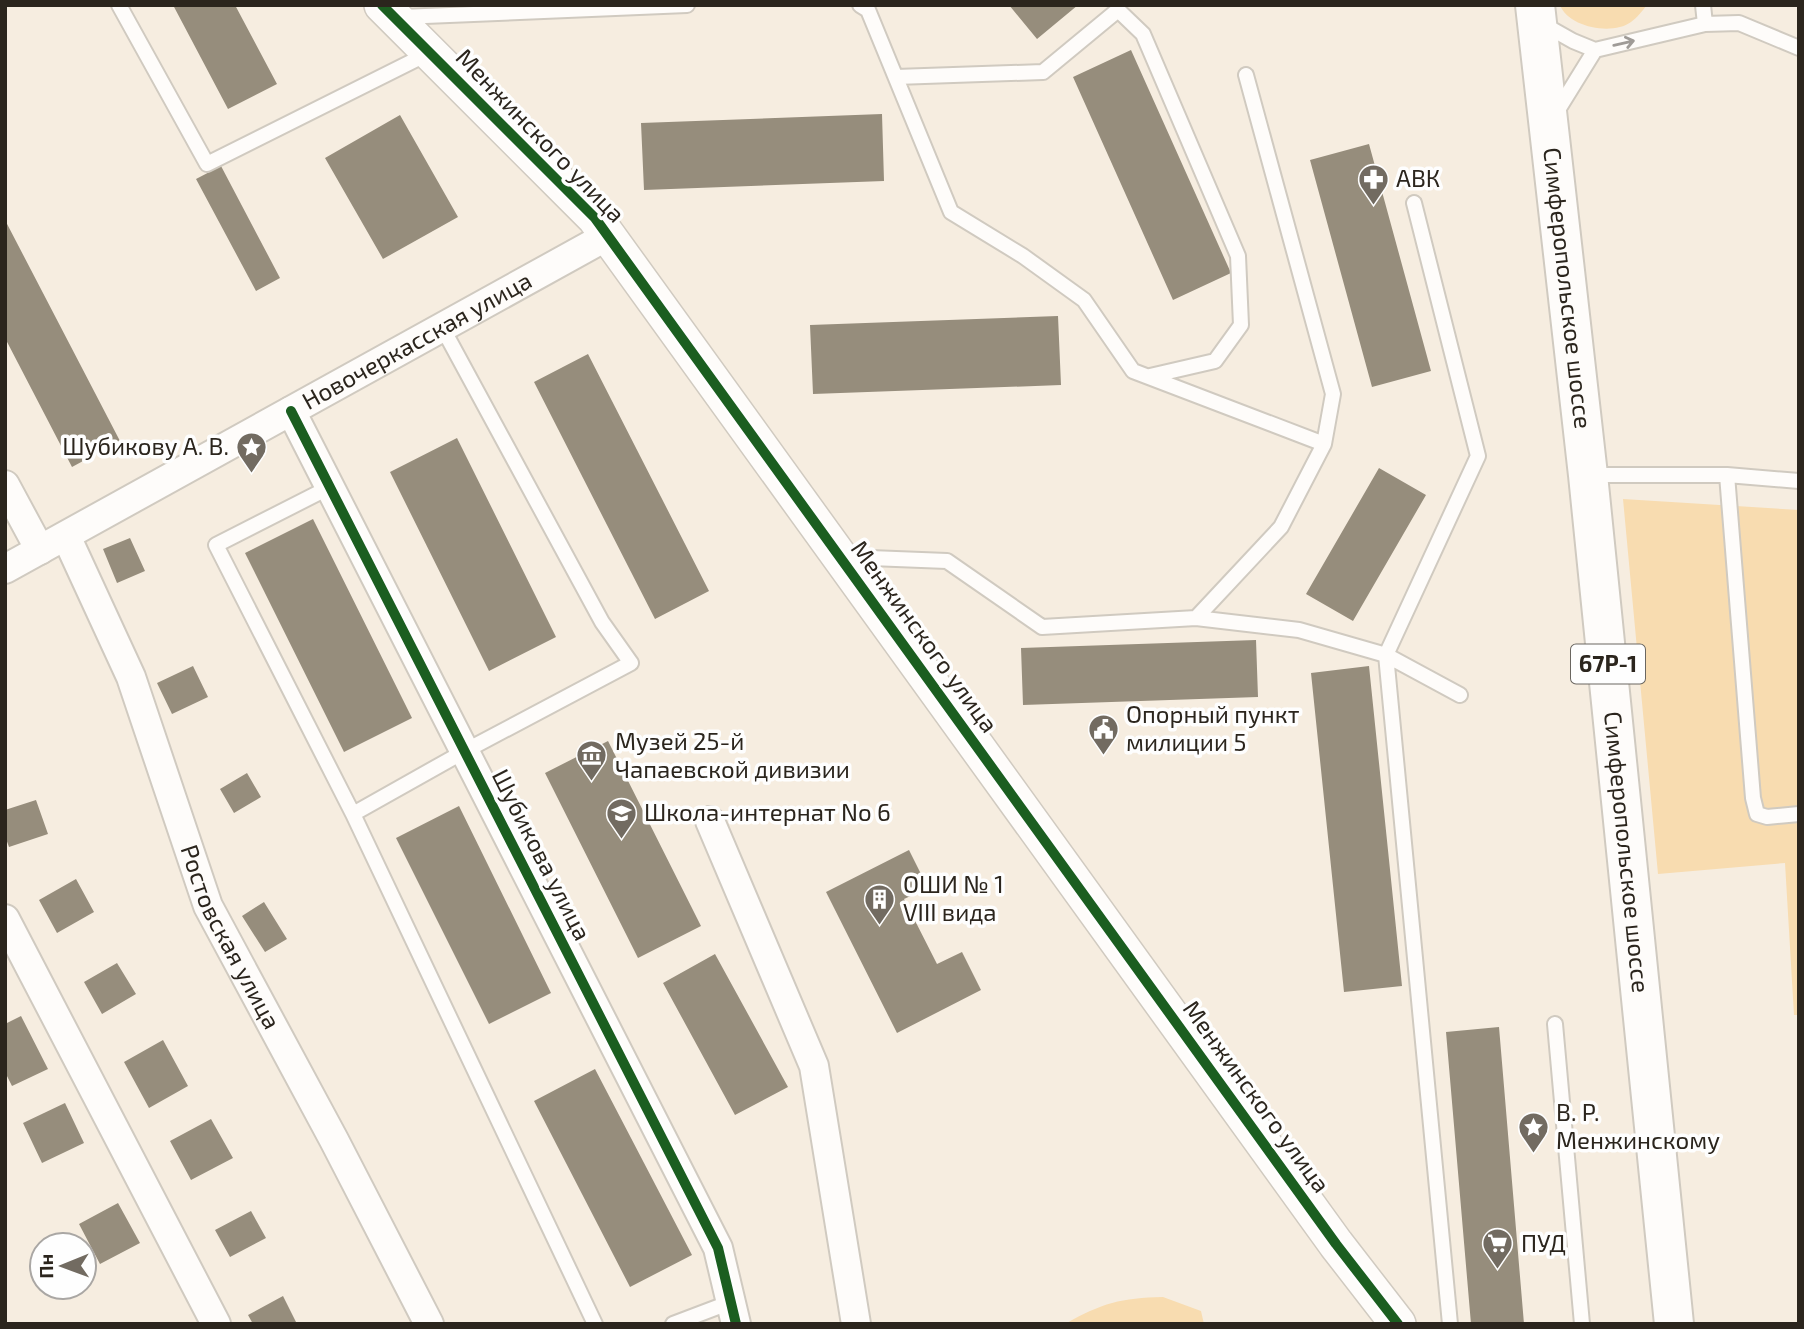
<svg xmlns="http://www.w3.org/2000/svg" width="1804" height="1329" font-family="'Exo 2',sans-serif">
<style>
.green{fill:#f8dcb0}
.building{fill:#968d7c}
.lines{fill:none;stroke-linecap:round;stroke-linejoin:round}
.service-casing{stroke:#d0cac0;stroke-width:18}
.minor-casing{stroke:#d0cac0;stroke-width:32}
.tertiary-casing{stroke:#d0cac0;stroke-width:38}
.primary-casing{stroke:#d0cac0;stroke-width:42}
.service{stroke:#fefcfa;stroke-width:14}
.minor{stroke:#fefcfa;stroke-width:28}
.tertiary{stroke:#fefcfa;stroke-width:35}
.primary{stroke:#fefcfa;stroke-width:38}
.cycleway-casing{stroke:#fefefe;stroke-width:15}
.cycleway{stroke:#1b5e20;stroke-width:10}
.oneway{stroke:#9f9b97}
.labels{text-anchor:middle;stroke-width:7;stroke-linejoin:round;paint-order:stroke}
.shield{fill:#fefefe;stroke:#6a6660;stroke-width:2}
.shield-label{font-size:23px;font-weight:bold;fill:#2b251d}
.street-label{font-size:24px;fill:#2b251d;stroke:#fefefe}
.poi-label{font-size:24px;fill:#2b251d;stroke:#fefefe;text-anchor:start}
</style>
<rect width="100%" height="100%" fill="#f6ede0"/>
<path class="green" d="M 1560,5 L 1647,5 C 1642,11 1637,18 1631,22 C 1612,36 1568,27 1560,5 Z
M 1623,499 L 1799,510 L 1799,1015 L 1794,1015 L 1785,863 L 1658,874 Z
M 1163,1297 L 1201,1311 L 1204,1324 L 1065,1324 C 1102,1303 1121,1298 1163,1297 Z"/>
<path class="building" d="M 173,5 L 235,5 L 277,84 L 228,109 Z
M 1009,5 L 1078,5 L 1037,39 Z
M 1131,50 L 1231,273 L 1173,300 L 1073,77 Z
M 882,114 L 884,181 L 644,190 L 641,123 Z
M 400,115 L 458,217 L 383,259 L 325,158 Z
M 1369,144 L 1431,371 L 1372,387 L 1310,160 Z
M 221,166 L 280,278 L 256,291 L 196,179 Z
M 5,220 L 120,441 L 72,467 L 5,338 Z
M 1058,316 L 1061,385 L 813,394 L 810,325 Z
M 588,354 L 709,591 L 655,619 L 534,382 Z
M 457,438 L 556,637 L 489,671 L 390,472 Z
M 1379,468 L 1426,495 L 1353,621 L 1306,594 Z
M 313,519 L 412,718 L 344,752 L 245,553 Z
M 130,538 L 145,571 L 117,583 L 103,549 Z
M 1256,640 L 1258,697 L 1023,705 L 1021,648 Z
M 193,666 L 208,697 L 172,714 L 157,683 Z
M 1369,666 L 1402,986 L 1344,992 L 1311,673 Z
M 608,741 L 701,926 L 638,958 L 545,773 Z
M 247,773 L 261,797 L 234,813 L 220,789 Z
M 36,800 L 48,834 L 9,847 L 5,836 L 5,810 Z
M 459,806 L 551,993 L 489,1024 L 396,838 Z
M 909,850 L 928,888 L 904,899 L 937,964 L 962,952 L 981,990 L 897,1033 L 826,892 Z
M 76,879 L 94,912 L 57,933 L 39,900 Z
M 264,902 L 287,939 L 265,952 L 242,916 Z
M 715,954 L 788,1087 L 735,1115 L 663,983 Z
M 117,963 L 136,994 L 102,1014 L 84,982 Z
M 21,1016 L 48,1069 L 12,1086 L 5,1072 L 5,1024 Z
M 1499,1027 L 1524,1324 L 1471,1324 L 1446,1032 Z
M 163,1040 L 188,1086 L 149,1108 L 124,1062 Z
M 595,1069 L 692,1255 L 630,1287 L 534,1101 Z
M 65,1103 L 84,1143 L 42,1163 L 23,1123 Z
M 211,1119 L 233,1158 L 191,1180 L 170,1141 Z
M 118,1203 L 140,1243 L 100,1264 L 79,1224 Z
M 251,1211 L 266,1238 L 230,1257 L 215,1230 Z
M 283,1296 L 297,1324 L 253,1324 L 248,1315 Z"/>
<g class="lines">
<defs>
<path id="service" d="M 119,5 L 207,164 L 429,53
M 1703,5 L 1705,24
M 401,17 L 687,5
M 1541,23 L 1573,41 L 1595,50
M 1246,75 L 1333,394 L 1324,444
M 896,77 L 1043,72 L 1118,10 L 1143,34 L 1238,256 L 1241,325 L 1215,361 L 1150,376
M 1556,113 L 1595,50 L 1705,24 L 1739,23 L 1799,48
M 1414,203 L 1478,456 L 1386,655 L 1450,1324
M 1590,475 L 1727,475 L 1799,481
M 1727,475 L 1753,798 L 1757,814 L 1767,817 L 1799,814
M 330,487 L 216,545 L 353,814 L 465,751 L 631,663 L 602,622 L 442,327
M 845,557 L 947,561 L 1042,627 L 1196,618 L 1281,527 L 1324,444 L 1133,371 L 1084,300 L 1023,256 L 951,212 L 868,10 L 860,5
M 1196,618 L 1299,630 L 1386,655 L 1460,695
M 353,814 L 595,1324
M 1555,1024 L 1582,1324
M 673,1324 L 731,1302"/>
<g id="minor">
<path d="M 291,411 L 718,1248 L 736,1324"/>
<path d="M 5,485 L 40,550"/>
<path id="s1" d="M 66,536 L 131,677 L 208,906 L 334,1140 L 429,1324"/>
<path id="s2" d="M 5,569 L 609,235"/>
<path d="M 710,821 L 814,1066 L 856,1324"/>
<path d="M 5,919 L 216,1324"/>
</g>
<path id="tertiary" d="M 382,5 L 595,218 L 1336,1244 L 1398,1324"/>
<g id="primary">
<path id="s3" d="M 1535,5 L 1588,475 L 1674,1324"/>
</g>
</defs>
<use href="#service" class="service-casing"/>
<use href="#minor" class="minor-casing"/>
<use href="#tertiary" class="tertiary-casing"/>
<use href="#primary" class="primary-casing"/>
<use href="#service" class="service"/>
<use href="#minor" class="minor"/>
<use href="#tertiary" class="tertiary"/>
<use href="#primary" class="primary"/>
<defs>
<path id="cycleway" d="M 382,5 L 595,218 L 1336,1244 L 1398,1324
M 291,411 L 718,1248 L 736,1324"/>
</defs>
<use href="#cycleway" class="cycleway-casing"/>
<use href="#cycleway" class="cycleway"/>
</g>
<defs><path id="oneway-shaft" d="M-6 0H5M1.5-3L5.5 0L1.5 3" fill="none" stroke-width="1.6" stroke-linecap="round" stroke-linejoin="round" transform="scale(1.75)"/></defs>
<use class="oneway" href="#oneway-shaft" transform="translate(1624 43) rotate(-13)"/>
<defs>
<symbol id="pharmacy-pin" viewBox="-11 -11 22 30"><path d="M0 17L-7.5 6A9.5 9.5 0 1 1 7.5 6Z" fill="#726b61" stroke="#fefefe"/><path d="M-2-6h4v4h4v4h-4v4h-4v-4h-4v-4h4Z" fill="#fff"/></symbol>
<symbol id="sight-pin" viewBox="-11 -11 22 30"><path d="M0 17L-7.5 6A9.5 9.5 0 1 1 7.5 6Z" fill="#726b61" stroke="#fefefe"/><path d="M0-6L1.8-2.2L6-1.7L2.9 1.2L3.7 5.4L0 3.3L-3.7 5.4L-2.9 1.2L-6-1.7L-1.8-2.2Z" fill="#fff"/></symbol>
<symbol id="civic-pin" viewBox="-11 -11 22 30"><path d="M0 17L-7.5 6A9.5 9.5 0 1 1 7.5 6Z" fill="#726b61" stroke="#fefefe"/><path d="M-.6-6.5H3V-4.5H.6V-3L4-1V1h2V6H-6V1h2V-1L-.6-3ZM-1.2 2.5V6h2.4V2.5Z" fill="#fff"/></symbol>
<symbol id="museum-pin" viewBox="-11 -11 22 30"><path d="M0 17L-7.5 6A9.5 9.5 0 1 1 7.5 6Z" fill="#726b61" stroke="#fefefe"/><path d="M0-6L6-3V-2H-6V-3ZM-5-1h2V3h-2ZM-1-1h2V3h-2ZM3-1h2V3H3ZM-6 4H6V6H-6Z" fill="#fff"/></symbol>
<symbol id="school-pin" viewBox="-11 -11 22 30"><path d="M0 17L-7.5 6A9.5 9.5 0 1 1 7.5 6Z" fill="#726b61" stroke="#fefefe"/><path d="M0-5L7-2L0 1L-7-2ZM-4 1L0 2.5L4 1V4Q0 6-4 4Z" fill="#fff"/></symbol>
<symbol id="building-pin" viewBox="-11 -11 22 30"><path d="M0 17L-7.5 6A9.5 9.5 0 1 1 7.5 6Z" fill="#726b61" stroke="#fefefe"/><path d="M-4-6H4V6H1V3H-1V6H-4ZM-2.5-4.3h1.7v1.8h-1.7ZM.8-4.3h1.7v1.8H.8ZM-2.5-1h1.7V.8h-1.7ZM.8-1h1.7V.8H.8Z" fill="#fff"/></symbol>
<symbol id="supermarket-pin" viewBox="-11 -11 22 30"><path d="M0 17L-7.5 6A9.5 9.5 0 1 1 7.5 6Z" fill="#726b61" stroke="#fefefe"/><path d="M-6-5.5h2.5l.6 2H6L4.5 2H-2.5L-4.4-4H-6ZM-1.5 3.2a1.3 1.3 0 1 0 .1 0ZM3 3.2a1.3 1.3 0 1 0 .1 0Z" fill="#fff"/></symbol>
</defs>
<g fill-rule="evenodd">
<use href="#pharmacy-pin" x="1356" y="162" width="35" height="47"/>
<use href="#sight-pin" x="234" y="430" width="35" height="47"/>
<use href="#civic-pin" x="1086" y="712" width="35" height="47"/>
<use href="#museum-pin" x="574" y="738" width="35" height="47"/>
<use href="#school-pin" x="604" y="796" width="35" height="47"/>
<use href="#building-pin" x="862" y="882" width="35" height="47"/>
<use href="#sight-pin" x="1516" y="1110" width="35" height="47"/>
<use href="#supermarket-pin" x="1480" y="1226" width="35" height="47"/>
</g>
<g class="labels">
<rect class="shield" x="1571" y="644.5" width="74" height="39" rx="5"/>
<g class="shield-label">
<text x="1608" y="672">67Р-1</text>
</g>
<g class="street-label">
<text transform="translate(540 136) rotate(46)" y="8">Менжинского улица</text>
<text dy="8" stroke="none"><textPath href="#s3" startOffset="285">Симферопольское шоссе</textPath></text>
<text dy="8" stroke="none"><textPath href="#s2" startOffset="471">Новочеркасская улица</textPath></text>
<text transform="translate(924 637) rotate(54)" y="8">Менжинского улица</text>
<text dy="8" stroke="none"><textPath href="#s3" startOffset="852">Симферопольское шоссе</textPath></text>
<text transform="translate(541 855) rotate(63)" y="8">Шубикова улица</text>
<text dy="8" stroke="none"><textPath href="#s1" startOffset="434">Ростовская улица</textPath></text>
<text transform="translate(1256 1097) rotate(54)" y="8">Менжинского улица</text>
</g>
<g class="poi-label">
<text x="1396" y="187">АВК</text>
<text x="229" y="455" text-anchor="end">Шубикову А. В.</text>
<text x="1126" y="723">Опорный пункт<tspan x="1126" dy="28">милиции 5</tspan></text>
<text x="615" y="750">Музей 25-й<tspan x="615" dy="28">Чапаевской дивизии</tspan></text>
<text x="644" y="821">Школа-интернат No 6</text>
<text x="903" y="893">ОШИ № 1<tspan x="903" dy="28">VIII вида</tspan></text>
<text x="1556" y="1121">В. Р.<tspan x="1556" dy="28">Менжинскому</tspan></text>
<text x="1521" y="1252">ПУД</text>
</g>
</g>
<rect width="1804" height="1329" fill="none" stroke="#2b251d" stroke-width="14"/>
<g transform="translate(63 1266) rotate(269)"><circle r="33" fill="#fefefe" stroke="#aaa7a4" stroke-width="2"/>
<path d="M0-5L12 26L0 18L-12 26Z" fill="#726b61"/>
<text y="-10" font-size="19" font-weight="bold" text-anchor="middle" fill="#2b251d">Пн</text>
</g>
</svg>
